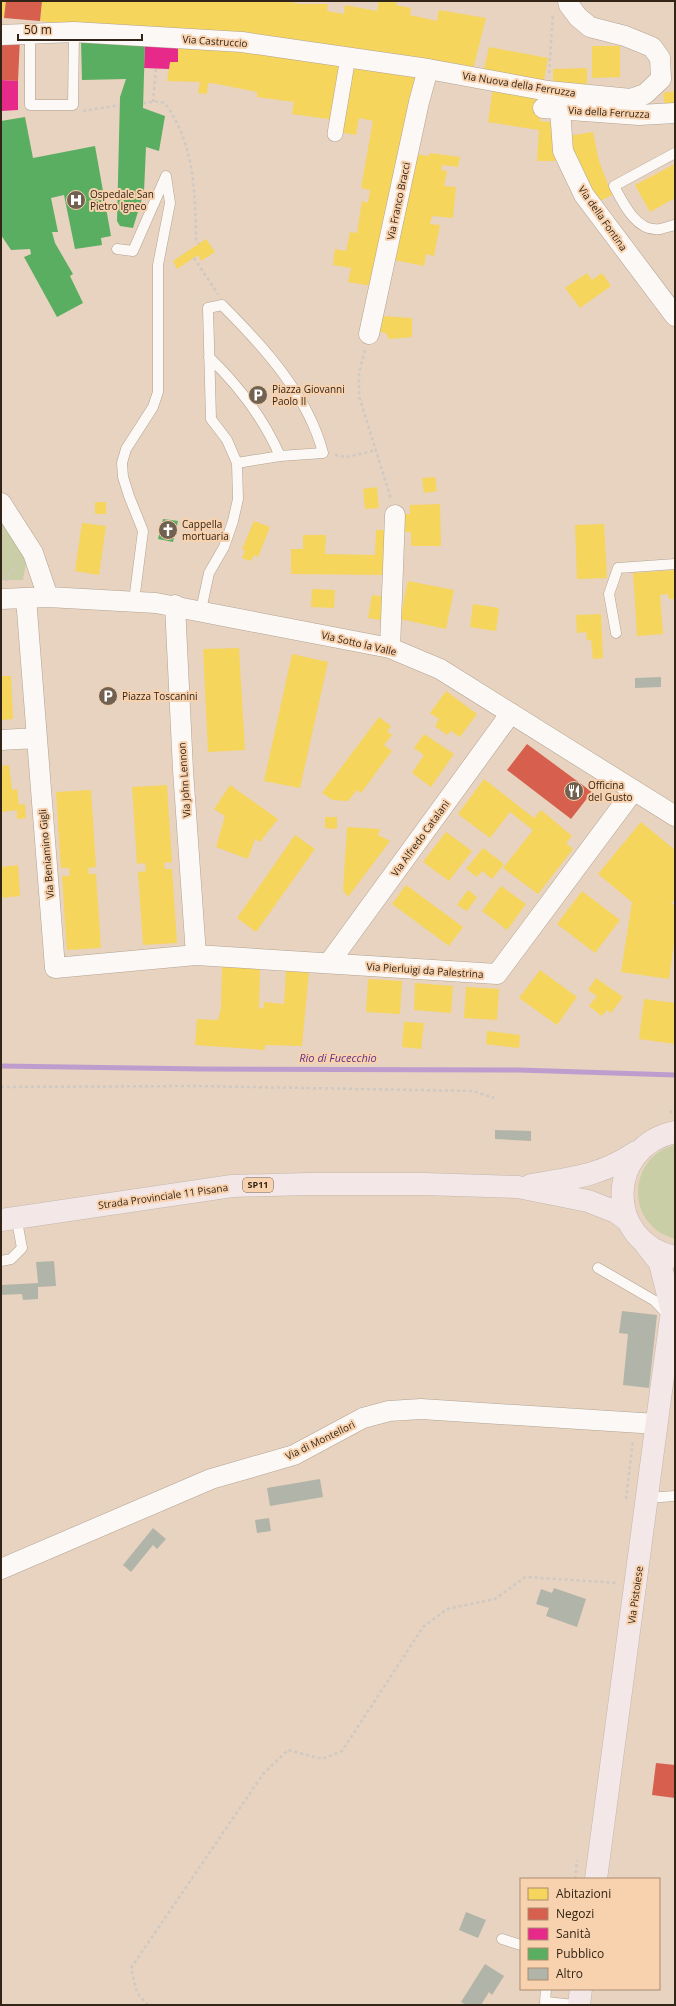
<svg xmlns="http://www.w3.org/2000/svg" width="676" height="2006" font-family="'Open Sans',sans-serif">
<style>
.green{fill:#cacea6}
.homes{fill:#f6d55c}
.shops{fill:#d6604d}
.health{fill:#e7298a}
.public{fill:#5aae61}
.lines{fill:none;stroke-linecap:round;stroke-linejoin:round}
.stream{stroke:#be9dce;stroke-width:5}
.building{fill:#b1b4a9}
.service-casing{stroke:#b2a292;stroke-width:11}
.pedestrian-casing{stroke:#b2a292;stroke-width:16}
.minor-casing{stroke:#b2a292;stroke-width:21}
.primary-casing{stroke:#c2b7ad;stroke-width:23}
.path{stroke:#cfc9c3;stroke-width:2.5;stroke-dasharray:3 3;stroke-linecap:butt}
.service{stroke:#fbf8f5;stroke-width:10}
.pedestrian{stroke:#fbf8f5;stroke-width:15}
.minor{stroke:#fbf8f5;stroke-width:20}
.primary{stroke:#f3e7e7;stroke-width:22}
.labels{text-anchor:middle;stroke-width:4;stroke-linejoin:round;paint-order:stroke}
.shield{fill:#f8d2ae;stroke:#6d5844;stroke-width:1}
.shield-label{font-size:9px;font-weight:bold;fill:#322416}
.street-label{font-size:10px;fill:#322416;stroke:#f8d2ae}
.poi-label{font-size:10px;fill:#322416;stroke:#f8d2ae;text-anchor:start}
.water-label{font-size:11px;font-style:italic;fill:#612f8c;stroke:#f8d2ae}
</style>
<rect width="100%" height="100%" fill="#e7d3bf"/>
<path class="green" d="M 1,515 L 27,557 L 23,580 L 1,580 Z
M 675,1145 L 675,1239 C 666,1236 657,1232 651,1225 C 626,1199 639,1153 675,1145 Z"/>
<path class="homes" d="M 1,1 L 6,1 L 4,18 L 1,17 Z
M 42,1 L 284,1 L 300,4 L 328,4 L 327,11 L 344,14 L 345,5 L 377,11 L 379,1 L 397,1 L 396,5 L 411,8 L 410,15 L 437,21 L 439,10 L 486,18 L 473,69 L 40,21 Z
M 178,43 L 421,73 L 378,287 L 348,282 L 351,268 L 333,265 L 335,249 L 346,251 L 350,232 L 357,233 L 362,201 L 368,203 L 370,190 L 361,188 L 373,121 L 359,118 L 356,135 L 333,131 L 335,120 L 292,114 L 294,102 L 257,97 L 257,92 L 217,84 L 208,83 L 207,94 L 198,93 L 200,82 L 167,81 L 170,62 L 178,62 Z
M 592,46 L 620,46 L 620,77 L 592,78 Z
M 489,47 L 548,58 L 543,86 L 483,74 Z
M 587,68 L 587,86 L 553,87 L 553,69 Z
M 493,88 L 544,96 L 540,121 L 559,123 L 558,161 L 537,161 L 539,130 L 488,122 Z
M 675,91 L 675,107 L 665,108 L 663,93 Z
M 593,132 L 599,161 L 612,195 L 598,202 L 574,164 L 568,136 Z
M 430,153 L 460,157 L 458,167 L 442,165 L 441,170 L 447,171 L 444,186 L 456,187 L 453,218 L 432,216 L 430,224 L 440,225 L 434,256 L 426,254 L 424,266 L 394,260 L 414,154 L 429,156 Z
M 675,164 L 675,198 L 650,212 L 635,185 Z
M 206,239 L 215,252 L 201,261 L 198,255 L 177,269 L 173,261 Z
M 587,273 L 592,280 L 602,273 L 611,286 L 580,308 L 565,288 Z
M 381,316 L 412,318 L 412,337 L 389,339 L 386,333 L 377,331 Z
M 435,477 L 437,491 L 424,493 L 422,478 Z
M 377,487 L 379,508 L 365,509 L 363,489 Z
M 95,502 L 106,502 L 106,514 L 95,514 Z
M 440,504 L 441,546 L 411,546 L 411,532 L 405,532 L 404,514 L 410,514 L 410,505 Z
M 254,521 L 270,527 L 258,557 L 254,555 L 251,561 L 242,558 L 245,550 L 242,549 Z
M 82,523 L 106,526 L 99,575 L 75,571 Z
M 604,524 L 607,578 L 577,579 L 575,525 Z
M 376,530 L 389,530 L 388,575 L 291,574 L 291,549 L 303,549 L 303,535 L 326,535 L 325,554 L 375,555 Z
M 675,570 L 675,599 L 669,599 L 668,594 L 660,595 L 663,634 L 637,636 L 633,573 Z
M 408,581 L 454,590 L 446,629 L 400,619 Z
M 312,589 L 335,590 L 334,608 L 311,607 Z
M 372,595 L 386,597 L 387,621 L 368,618 Z
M 473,604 L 499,608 L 496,631 L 470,627 Z
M 601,614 L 603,658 L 593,659 L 591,640 L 587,640 L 586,632 L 577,633 L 576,615 Z
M 239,648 L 245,750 L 208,752 L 203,649 Z
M 292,654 L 328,662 L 300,788 L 264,781 Z
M 1,676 L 11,676 L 13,719 L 1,720 Z
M 446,691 L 477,714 L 460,737 L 451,731 L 447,735 L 435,726 L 439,719 L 430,713 Z
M 379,717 L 391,726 L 387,731 L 392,735 L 384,745 L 392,751 L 361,793 L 357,790 L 348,801 L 333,800 L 322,793 Z
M 424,734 L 454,754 L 431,787 L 412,773 L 424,755 L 414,748 Z
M 9,765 L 12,790 L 17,789 L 19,805 L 25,804 L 26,818 L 17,819 L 17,810 L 1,812 L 1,766 Z
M 484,779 L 534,818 L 541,810 L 572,836 L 566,843 L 573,849 L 538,894 L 503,868 L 533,830 L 510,812 L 490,838 L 458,814 Z
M 167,785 L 172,862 L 164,863 L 165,869 L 172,869 L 177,943 L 143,945 L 138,872 L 146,871 L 145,863 L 137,864 L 132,787 Z
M 230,785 L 278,819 L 260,842 L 255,839 L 248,859 L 216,847 L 225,816 L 214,809 Z
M 91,790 L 96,867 L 88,868 L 89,874 L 96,874 L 101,948 L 67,950 L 62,876 L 70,876 L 69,868 L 61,868 L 56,792 Z
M 325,817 L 337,817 L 337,829 L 325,828 Z
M 641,822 L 675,850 L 675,899 L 671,904 L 675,905 L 675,936 L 669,979 L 621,972 L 632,902 L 598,874 Z
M 347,827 L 380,829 L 378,835 L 390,841 L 348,897 L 343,890 Z
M 446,832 L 472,851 L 449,881 L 423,862 Z
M 295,835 L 315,849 L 256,932 L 237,918 Z
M 483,848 L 504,864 L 492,879 L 482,871 L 477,877 L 466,869 Z
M 18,865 L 20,896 L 1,898 L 1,867 Z
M 406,885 L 463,927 L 449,946 L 392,904 Z
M 501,886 L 526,904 L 507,930 L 482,911 Z
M 468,890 L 477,897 L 467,911 L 457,905 Z
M 582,891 L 620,920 L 595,953 L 557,924 Z
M 222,967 L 260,968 L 259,1009 L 264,1007 L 264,1002 L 284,1004 L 286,970 L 309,972 L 302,1046 L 265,1045 L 265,1050 L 195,1045 L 197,1019 L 218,1020 L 221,1008 Z
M 540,970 L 577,997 L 557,1025 L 519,998 Z
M 596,978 L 623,997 L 611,1013 L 607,1010 L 602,1016 L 589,1006 L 597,996 L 588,990 Z
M 368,979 L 402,981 L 400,1014 L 366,1012 Z
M 415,983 L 453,986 L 451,1013 L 414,1010 Z
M 466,987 L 499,989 L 497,1020 L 464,1018 Z
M 644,999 L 675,1003 L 675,1044 L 639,1039 Z
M 404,1022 L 424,1023 L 421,1049 L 402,1047 Z
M 487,1031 L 520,1035 L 519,1048 L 486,1044 Z"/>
<path class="shops" d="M 6,1 L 42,1 L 40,21 L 4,18 Z
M 20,38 L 18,81 L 1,80 L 1,39 Z
M 527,744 L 592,792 L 571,819 L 507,770 Z
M 656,1763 L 675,1765 L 675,1798 L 652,1795 Z"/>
<path class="health" d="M 145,42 L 178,43 L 178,62 L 170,62 L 169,69 L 144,68 Z
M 1,80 L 18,81 L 18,110 L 1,111 Z"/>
<path class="public" d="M 81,40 L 145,42 L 143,108 L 165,116 L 159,151 L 146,147 L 144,192 L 133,228 L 120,226 L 117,221 L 120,97 L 126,79 L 82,80 Z
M 25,117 L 33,158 L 95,146 L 111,236 L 101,238 L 102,245 L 75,249 L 64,195 L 51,198 L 58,232 L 52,232 L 55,243 L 73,274 L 70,276 L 83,303 L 57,317 L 24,257 L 31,254 L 30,249 L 11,250 L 1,235 L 1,121 Z
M 163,519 L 178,521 L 173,542 L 158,539 Z"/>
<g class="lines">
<path class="stream" d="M 1,1066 L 203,1069 L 519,1070 L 675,1075"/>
</g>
<path class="building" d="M 661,677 L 661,687 L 635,688 L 635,678 Z
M 495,1130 L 531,1131 L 531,1141 L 495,1139 Z
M 54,1261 L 56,1286 L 38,1287 L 38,1299 L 23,1300 L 22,1294 L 1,1295 L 1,1285 L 38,1283 L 36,1262 Z
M 622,1311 L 657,1315 L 649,1388 L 623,1385 L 628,1334 L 619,1333 Z
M 320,1479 L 323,1497 L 270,1506 L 267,1488 Z
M 269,1518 L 271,1531 L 257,1533 L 255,1520 Z
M 153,1528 L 166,1539 L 157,1549 L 153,1545 L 131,1572 L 123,1565 Z
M 554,1588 L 586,1599 L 577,1627 L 546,1616 L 549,1608 L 536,1604 L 541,1589 L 552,1593 Z
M 466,1912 L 486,1920 L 478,1938 L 459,1930 Z
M 485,1964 L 504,1976 L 492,1995 L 489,1992 L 481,2005 L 466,2005 L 461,2002 Z"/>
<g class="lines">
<defs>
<path id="service" d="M 30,34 L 30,105 L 73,105 L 74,32
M 675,153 L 614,186 C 623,203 637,233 660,229 C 665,228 670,226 675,225
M 117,249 L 133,251 L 166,176 L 170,203 L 158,265 L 158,392 L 153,407 L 126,449 L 122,463 L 123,477 L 129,496 L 143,531 L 134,601
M 209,357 C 239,386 263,417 280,456
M 201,610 L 209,573 L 224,547 L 233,521 L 238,499 L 237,463 L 227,440 L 211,419 L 208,308 L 222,305 C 264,347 308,395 323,453 L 280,456 L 237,463
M 616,633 L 609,594 L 618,568 L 675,564
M 1,1261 L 11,1259 L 22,1248 L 16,1216
M 598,1268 L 655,1301 L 668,1315
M 647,1498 L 675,1496
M 502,1939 L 521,1945
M 546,1989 L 545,2002 L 575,2005"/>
<path id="pedestrian" d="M 335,134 L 348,57"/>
<path id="minor" d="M 1,35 L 74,32 L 242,42 L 428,69 L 548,91 L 631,99 L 645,94 L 661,79 L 660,58 L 652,47 L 625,36 L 590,27 L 578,17 L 569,5 L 568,1
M 543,108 L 639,115 L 675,113
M 560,109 L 563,151 L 584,195 L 675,316
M 369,334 L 419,102 L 428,69
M 1,503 L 33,553 L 48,597
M 26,598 L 55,968 L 196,955 L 497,974 L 634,790
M 1,599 L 48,597 L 156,603 L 390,648 L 440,669 L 675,816
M 175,605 L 183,770 L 196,955
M 390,648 L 395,515
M 1,740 L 36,738
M 329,963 L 511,713
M 1,1569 L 211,1479 L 294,1455 L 363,1418 L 389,1411 L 421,1409 L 657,1424"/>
<path id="primary" d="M 675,1132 C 605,1147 605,1242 675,1257
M 531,1185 C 572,1178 601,1176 636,1152
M 1,1220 L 232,1186 L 308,1184 L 424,1184 L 518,1187 L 588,1201 L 616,1212 L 627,1220
M 646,1245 L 660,1263 L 672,1311
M 596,1879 L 661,1391 L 671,1318 L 675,1306
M 579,2005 L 581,1989"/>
</defs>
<use href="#service" class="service-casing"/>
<use href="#pedestrian" class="pedestrian-casing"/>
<use href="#minor" class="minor-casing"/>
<use href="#primary" class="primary-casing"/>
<path class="path" d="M 549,73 L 553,14
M 153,102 L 156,68
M 143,103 C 150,103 158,100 164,103 C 168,106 171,112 173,116 C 195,153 195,197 196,239 L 199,244
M 83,111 L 120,105
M 194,258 L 218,294
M 365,350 L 359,373 L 359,396 L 391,499
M 335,455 L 347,457 L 376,450
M 1,548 L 3,541
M 6,581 L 7,577 L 17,564
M 1,1087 L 194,1086 L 473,1091 L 494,1098
M 670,1113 L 675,1108
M 626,1499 L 633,1440
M 575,1879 L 577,1860
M 148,2005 L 137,1993 L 131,1968 L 263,1774 L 288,1750 L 322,1759 L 342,1751 L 423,1627 L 447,1609 L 495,1599 L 525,1577 L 618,1583"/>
<use href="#service" class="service"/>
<use href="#pedestrian" class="pedestrian"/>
<use href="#minor" class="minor"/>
<use href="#primary" class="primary"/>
</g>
<defs>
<symbol id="hospital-disc" viewBox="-11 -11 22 22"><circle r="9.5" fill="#716151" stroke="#f8d2ae"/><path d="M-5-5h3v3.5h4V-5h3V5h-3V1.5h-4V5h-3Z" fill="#fff"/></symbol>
<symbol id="parking-disc" viewBox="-11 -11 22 22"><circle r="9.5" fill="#716151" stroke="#f8d2ae"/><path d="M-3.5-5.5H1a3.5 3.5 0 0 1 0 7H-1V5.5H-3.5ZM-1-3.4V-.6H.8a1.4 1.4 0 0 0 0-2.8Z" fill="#fff"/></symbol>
<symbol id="church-disc" viewBox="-11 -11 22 22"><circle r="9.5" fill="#716151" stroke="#f8d2ae"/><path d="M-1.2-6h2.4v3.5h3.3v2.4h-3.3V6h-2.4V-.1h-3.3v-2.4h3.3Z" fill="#fff"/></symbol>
<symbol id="restaurant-disc" viewBox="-11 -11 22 22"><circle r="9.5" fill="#716151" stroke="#f8d2ae"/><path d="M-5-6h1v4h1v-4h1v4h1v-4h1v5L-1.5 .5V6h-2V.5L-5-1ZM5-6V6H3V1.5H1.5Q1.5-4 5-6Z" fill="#fff"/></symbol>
</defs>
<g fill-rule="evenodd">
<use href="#hospital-disc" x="65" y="189" width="22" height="22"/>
<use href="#parking-disc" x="247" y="384" width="22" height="22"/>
<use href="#church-disc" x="157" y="519" width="22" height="22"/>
<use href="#parking-disc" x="97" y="685" width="22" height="22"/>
<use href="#restaurant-disc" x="563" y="780" width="22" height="22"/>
</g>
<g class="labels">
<rect class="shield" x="243" y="1178" width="30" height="14" rx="3"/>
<g class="shield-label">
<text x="258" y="1188">SP11</text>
</g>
<g class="street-label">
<text transform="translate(215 41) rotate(4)" y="4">Via Castruccio</text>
<text transform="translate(519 84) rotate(9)" y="4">Via Nuova della Ferruzza</text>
<text transform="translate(609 112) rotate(3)" y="4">Via della Ferruzza</text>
<text transform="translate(398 201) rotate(-78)" y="4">Via Franco Bracci</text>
<text transform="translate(603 218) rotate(55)" y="4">Via della Fontina</text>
<text transform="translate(359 643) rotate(13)" y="4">Via Sotto la Valle</text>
<text transform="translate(184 780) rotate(-94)" y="4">Via John Lennon</text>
<text transform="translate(420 838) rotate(-54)" y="4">Via Alfredo Catalani</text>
<text transform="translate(46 854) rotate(-95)" y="4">Via Beniamino Gigli</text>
<text transform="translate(425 970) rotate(4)" y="4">Via Pierluigi da Palestrina</text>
<text transform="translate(163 1196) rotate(-8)" y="4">Strada Provinciale 11 Pisana</text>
<text transform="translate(320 1440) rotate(-26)" y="4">Via di Montellori</text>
<text transform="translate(635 1595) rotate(-82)" y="4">Via Pistoiese</text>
</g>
<g class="poi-label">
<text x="90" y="198">Ospedale San<tspan x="90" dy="12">Pietro Igneo</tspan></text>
<text x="272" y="393">Piazza Giovanni<tspan x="272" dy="12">Paolo II</tspan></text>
<text x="182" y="528">Cappella<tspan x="182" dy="12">mortuaria</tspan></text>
<text x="122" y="700">Piazza Toscanini</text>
<text x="588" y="789">Officina<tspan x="588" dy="12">del Gusto</tspan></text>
</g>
<g class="water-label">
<text x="338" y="1062">Rio di Fucecchio</text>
</g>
</g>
<rect width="676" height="2006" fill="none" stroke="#322416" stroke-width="4"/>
<rect x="520" y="1878" width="140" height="112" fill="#f8d2ae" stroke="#a98c71"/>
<rect x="528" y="1888" width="20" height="12" fill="#f6d55c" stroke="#a98c71"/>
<text x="556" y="1898" font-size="12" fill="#322416">Abitazioni</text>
<rect x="528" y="1908" width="20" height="12" fill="#d6604d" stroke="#a98c71"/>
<text x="556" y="1918" font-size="12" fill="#322416">Negozi</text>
<rect x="528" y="1928" width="20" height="12" fill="#e7298a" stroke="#a98c71"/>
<text x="556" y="1938" font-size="12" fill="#322416">Sanità</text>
<rect x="528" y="1948" width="20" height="12" fill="#5aae61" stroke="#a98c71"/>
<text x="556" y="1958" font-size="12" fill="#322416">Pubblico</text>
<rect x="528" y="1968" width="20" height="12" fill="#b1b4a9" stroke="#a98c71"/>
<text x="556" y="1978" font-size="12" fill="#322416">Altro</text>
<path d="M18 34v6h124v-6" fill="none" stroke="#322416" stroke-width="2"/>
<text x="24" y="34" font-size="12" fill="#322416" stroke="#f8d2ae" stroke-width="3" paint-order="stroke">50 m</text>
</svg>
